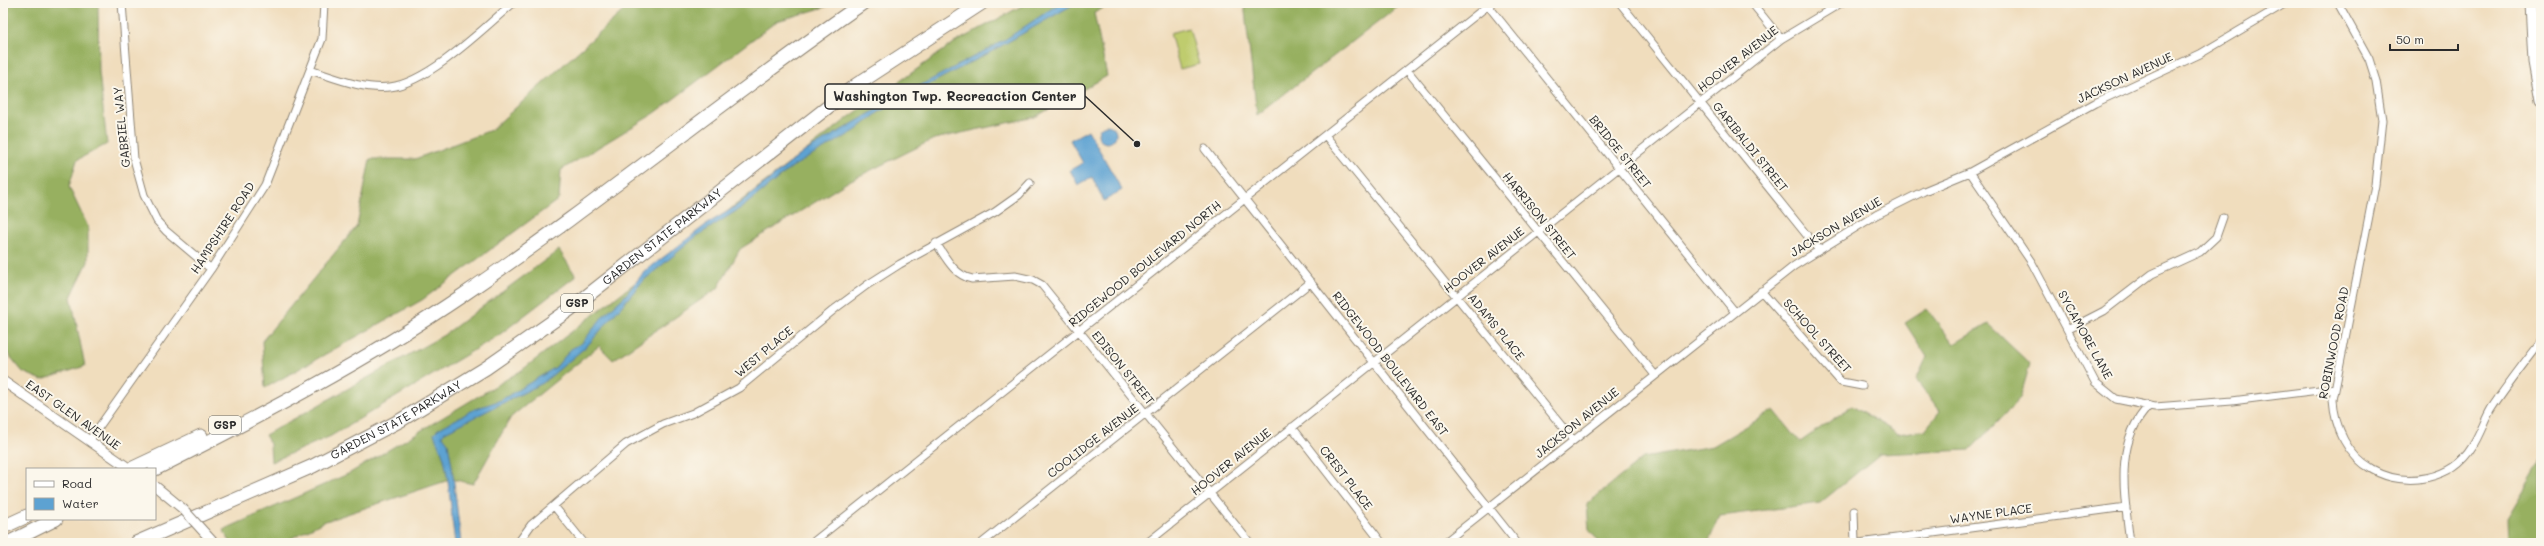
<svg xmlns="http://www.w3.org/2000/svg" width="2544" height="546" font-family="Mali,sans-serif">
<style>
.green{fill:#bfcc6e;stroke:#757c4c}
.forest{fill:#97b061;stroke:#616e46}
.water{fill:#5da2d2;stroke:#44667e}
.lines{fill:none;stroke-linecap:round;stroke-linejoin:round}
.minor-casing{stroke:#8e8474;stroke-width:9}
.tertiary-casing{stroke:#8e8474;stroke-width:11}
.primary-casing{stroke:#8e8474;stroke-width:13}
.motorway-casing{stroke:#8e8474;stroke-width:15}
.minor{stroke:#fff;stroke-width:7}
.tertiary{stroke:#fff;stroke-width:9}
.primary{stroke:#fff;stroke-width:11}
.motorway{stroke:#fff;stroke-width:13}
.tertiary-bridge-casing{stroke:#8e8474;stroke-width:11;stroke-linecap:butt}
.tertiary-bridge{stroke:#fff;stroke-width:9}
.labels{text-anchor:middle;stroke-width:4;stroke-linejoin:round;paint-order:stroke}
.shield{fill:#fbf7ec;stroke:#696865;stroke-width:1}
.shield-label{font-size:11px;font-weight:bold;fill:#2b2b2b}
.street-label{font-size:12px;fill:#2b2b2b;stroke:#fbf7ec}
.leader{fill:none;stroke:#2b2b2b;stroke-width:1.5}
.callout-dot{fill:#2b2b2b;stroke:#fbf7ec;stroke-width:1.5}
.callout{fill:#fbf7ec;stroke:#2b2b2b;stroke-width:1.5}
.callout-label{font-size:13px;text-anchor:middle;font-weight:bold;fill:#2b2b2b}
</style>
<rect width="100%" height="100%" fill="#fbf7ec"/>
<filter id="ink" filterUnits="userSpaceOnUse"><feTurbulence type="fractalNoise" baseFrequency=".025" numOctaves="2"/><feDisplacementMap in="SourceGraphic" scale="8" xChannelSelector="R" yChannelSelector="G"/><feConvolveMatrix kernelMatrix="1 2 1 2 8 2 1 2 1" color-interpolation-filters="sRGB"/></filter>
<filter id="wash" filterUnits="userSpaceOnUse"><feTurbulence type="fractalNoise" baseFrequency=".012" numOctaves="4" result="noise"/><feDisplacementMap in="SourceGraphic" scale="16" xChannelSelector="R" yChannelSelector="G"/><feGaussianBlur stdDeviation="0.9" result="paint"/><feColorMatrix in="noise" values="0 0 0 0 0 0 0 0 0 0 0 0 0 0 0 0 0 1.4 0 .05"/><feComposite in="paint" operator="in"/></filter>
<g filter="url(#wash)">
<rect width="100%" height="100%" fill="#f0ddbd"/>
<path class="green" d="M 1189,28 L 1199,64 L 1180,69 L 1170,33 Z"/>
<path class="forest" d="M 3,3 L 98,3 L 99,72 L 107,144 L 77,160 L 69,187 L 88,227 L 88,262 L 71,297 L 85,366 L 42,380 L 23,372 L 3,348 Z
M 632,3 L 831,3 L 825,7 L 777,21 L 655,113 L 561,170 L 559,199 L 422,300 L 265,388 L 262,341 L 357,226 L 370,159 L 415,159 L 491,130 Z
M 1027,3 L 1113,3 L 1094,13 L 1107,76 L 1035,117 L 934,139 L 849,181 L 740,249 L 718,288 L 613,360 L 599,346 L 511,417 L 473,484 L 452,479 L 323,522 L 282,543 L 231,543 L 223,530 L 350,473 L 522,370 L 852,115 L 954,43 Z
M 1244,3 L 1403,3 L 1257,115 Z
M 559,250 L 576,276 L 499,335 L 331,436 L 271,462 L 270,444 L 265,435 L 444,335 Z
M 1927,309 L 1954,344 L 1988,324 L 2030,364 L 2020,398 L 1970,450 L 1880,454 L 1820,503 L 1720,516 L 1708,543 L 1600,543 L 1589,530 L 1587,504 L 1643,458 L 1713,446 L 1774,410 L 1800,442 L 1852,406 L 1898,434 L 1925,430 L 1940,411 L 1916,380 L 1927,357 L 1905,323 Z
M 2541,461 L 2541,543 L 2508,543 L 2507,518 Z"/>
<path class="water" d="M 1060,3 L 1076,3 L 987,54 L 907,96 L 879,112 L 855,131 L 792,167 L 744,206 L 697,236 L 643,281 L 588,345 L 543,383 L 445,432 L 442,435 L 448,443 L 452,466 L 461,543 L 455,543 C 451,515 450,486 444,459 C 442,449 436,443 434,433 L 438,429 L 475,409 L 501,400 L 556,367 L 571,349 L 582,343 L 604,315 L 624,297 L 644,272 L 707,224 L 735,207 L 804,152 L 895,99 L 1003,41 Z
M1098 134a9 9 0 1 1 18 0a9 9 0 1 1-18 0Z
M 1088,130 L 1122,190 L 1104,201 L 1092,177 L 1078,185 L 1070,170 L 1083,163 L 1070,140 Z"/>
</g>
<g filter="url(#ink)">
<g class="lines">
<defs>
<path id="minor" d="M 122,3 L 134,159 L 144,195 L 157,221 L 166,231 L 211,269
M 1486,3 L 1735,312
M 1620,3 L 1818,249
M 1752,3 L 1781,39
M 2338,3 L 2369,59 L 2376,81 L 2382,120 L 2375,185 L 2333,400 C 2335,428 2347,456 2373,470 C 2405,488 2452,480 2472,447 C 2480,435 2484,421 2491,409 C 2506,386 2524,363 2541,341
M 310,70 C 335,78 363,90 390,87 C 429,82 483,29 513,3
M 1407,70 L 1655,375
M 1325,135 L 1573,440
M 1205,149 L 1517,543
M 1970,172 L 2032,263 L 2095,382 L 2116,399 L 2155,407 L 2232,401 L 2335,388
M 936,243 C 946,258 954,275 972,279 L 1015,276 L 1033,280 L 1042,285 L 1250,543
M 1761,291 L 1841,382 L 1862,386
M 2069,329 L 2104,311 L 2152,274 L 2200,252 L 2216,237 L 2223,217
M 1292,427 L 1382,543
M 89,441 L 211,269 L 265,185 L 322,39 L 324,3
M 554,506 L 584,543
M 1854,511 L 1855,543
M 518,543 L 531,525 L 626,444 L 663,424 L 693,413 L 739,388 L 836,308 L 867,285 L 900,264 L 995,212 L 1019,195 L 1030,183
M 812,543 L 1491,3
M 982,543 L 1311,282
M 1147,543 L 1781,39 L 1841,3
M 1444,543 L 1794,266 L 1876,215 L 1924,191 L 1970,172 L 2095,103 L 2200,54 L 2286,3
M 1859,543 L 2126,507
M 2130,543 C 2125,497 2113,442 2149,406"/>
<path id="tertiary" d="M 3,381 L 130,469"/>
<path id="primary" d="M 2531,3 L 2534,62 L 2541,101"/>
<g id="motorway">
<path d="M 131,469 L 201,436"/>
<path d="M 155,469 C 260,416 366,361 463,295 C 600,202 727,97 863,3"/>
<path d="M 3,527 L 27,516"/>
<path d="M 8,543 L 56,519"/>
<path id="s1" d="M 136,543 L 313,466 L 401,420 L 486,368 L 569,310 L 856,85 L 982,3"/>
</g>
</defs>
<use href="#minor" class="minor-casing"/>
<use href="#tertiary" class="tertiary-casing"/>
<use href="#primary" class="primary-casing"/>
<use href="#motorway" class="motorway-casing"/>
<use href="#minor" class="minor"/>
<use href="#tertiary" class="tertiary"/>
<use href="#primary" class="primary"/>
<use href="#motorway" class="motorway"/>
<defs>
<path id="tertiary-bridge" d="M 155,486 L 183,509 L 213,542"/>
</defs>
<use href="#tertiary-bridge" class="tertiary-bridge-casing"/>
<use href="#tertiary-bridge" class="tertiary-bridge"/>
</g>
</g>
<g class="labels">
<g class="shield">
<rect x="561" y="294" width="32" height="18" rx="3"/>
<rect x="209" y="416" width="32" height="18" rx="3"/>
</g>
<g class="shield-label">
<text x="577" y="307">GSP</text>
<text x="225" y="429">GSP</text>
</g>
<g class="street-label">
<text transform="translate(1738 59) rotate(-38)" y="4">HOOVER AVENUE</text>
<text transform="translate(2125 78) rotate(-25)" y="4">JACKSON AVENUE</text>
<text transform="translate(122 127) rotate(-96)" y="4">GABRIEL WAY</text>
<text transform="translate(1750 147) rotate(51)" y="4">GARIBALDI STREET</text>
<text transform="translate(1620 152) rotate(51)" y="4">BRIDGE STREET</text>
<text transform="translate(1539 216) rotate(51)" y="4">HARRISON STREET</text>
<text transform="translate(1836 227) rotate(-31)" y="4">JACKSON AVENUE</text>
<text transform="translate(223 228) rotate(-57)" y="4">HAMPSHIRE ROAD</text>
<text dy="4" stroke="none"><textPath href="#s1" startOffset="612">GARDEN STATE PARKWAY</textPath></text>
<text transform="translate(1484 260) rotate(-38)" y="4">HOOVER AVENUE</text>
<text transform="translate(1145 264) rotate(-39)" y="4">RIDGEWOOD BOULEVARD NORTH</text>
<text transform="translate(1496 327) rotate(51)" y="4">ADAMS PLACE</text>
<text transform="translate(2085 335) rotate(61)" y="4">SYCAMORE LANE</text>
<text transform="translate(1817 336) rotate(48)" y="4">SCHOOL STREET</text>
<text transform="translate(2334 343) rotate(-79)" y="4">ROBINWOOD ROAD</text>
<text transform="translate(764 352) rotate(-40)" y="4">WEST PLACE</text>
<text transform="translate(1390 364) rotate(52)" y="4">RIDGEWOOD BOULEVARD EAST</text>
<text transform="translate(1123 368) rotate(51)" y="4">EDISON STREET</text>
<text transform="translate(73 415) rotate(35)" y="4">EAST GLEN AVENUE</text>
<text dy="4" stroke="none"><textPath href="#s1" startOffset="288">GARDEN STATE PARKWAY</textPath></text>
<text transform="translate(1577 423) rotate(-39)" y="4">JACKSON AVENUE</text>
<text transform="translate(1093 441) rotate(-38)" y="4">COOLIDGE AVENUE</text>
<text transform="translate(1231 462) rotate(-39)" y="4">HOOVER AVENUE</text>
<text transform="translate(1346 478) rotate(52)" y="4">CREST PLACE</text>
<text transform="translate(1991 514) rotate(-8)" y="4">WAYNE PLACE</text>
</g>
</g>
<path class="leader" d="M1137 144L1085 96"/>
<circle class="callout-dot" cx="1137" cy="144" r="4"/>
<rect class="callout" x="825" y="84" width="260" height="25" rx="4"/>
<g class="callout-label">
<text x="955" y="101">Washington Twp. Recreaction Center</text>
</g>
<rect width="2544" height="546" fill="none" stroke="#fbf7ec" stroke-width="16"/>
<rect x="26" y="468" width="130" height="52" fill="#fbf7ec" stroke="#a8a59f"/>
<rect x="34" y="481" width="20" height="6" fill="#ffffff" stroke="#a8a59f"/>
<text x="62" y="488" font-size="12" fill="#2b2b2b">Road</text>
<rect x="34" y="498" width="20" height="12" fill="#5da2d2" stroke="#a8a59f"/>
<text x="62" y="508" font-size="12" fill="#2b2b2b">Water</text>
<path d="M2390 44v6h68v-6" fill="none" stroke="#2b2b2b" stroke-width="2"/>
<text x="2396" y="44" font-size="12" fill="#2b2b2b" stroke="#fbf7ec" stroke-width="3" paint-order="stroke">50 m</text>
</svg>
